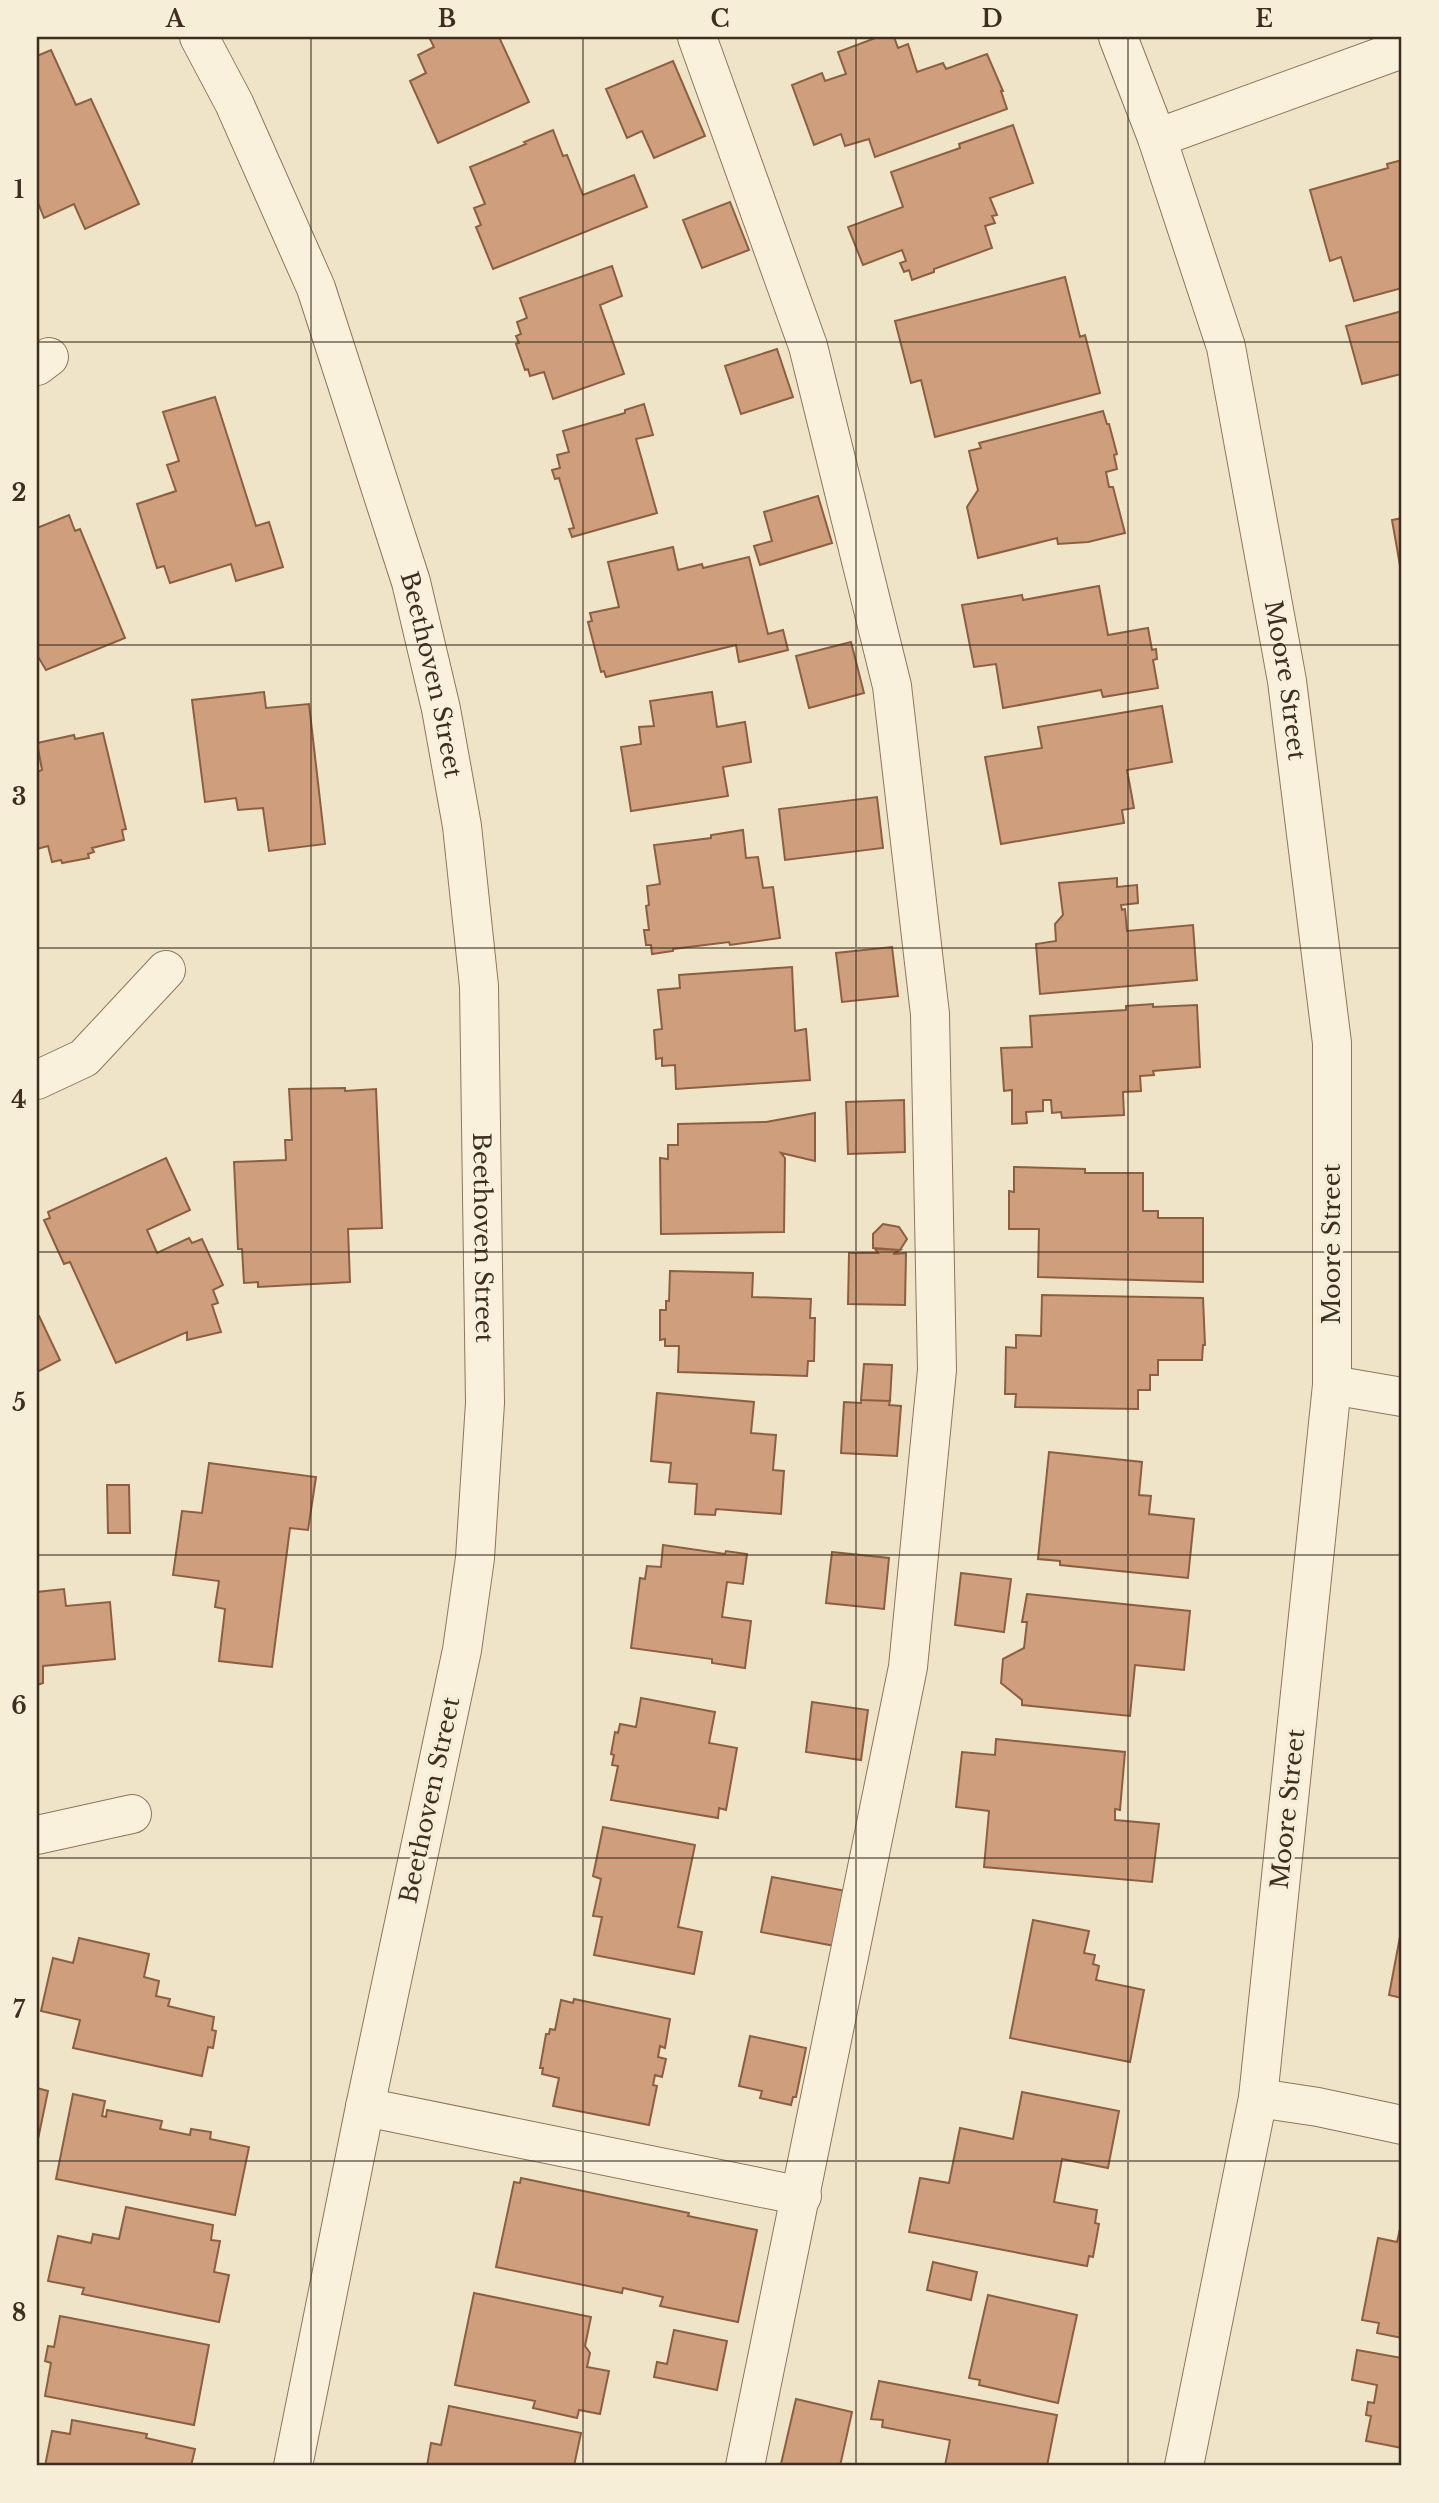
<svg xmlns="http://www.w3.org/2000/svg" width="1439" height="2503" font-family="'Libre Baskerville',serif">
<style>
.building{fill:#cf9f7d;stroke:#8d5f41;stroke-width:2}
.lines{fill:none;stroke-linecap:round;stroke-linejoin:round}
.minor-casing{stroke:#8d765c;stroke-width:40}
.minor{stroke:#faf1dc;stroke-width:38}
.grid{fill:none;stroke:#3d2e20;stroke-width:2;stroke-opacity:0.55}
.labels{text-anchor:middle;stroke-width:7;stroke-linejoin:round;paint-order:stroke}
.street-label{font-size:24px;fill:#3d2e20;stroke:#f7eed8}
.neatline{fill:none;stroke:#3d2e20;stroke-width:2.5}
.grid-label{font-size:23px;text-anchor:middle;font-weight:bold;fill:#3d2e20}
</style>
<rect width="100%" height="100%" fill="#f0e4c8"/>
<path class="building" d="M 429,37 L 499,37 L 529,102 L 438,143 L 410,81 L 426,73 L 418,55 L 434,47 Z
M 878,37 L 894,37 L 898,48 L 908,44 L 917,72 L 943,63 L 946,69 L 987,54 L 1003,91 L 1001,91 L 1007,109 L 875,157 L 869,139 L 845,146 L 841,134 L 814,145 L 792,85 L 822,73 L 825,81 L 846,74 L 838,52 Z
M 51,50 L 76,105 L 91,99 L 139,204 L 85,229 L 74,204 L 44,218 L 37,200 L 37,56 Z
M 673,61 L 705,136 L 654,158 L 642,131 L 627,138 L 606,89 Z
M 1013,125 L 1033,183 L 990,198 L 997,215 L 992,216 L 995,223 L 985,226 L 992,248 L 934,269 L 934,272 L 912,280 L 909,270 L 904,272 L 900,263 L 906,261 L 902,250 L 863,265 L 848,227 L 903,207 L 891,172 L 960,148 L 959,144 Z
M 553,130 L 563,156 L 567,155 L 583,195 L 634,175 L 647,207 L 493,269 L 476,227 L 481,225 L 474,208 L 485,204 L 470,167 L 526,144 L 524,142 Z
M 1402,160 L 1402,288 L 1354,301 L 1341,257 L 1330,261 L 1310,190 L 1388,168 L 1387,164 Z
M 730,202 L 749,250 L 702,268 L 683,220 Z
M 612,266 L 622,296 L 600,305 L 624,374 L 553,399 L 544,372 L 530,376 L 528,369 L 525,370 L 516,344 L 519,343 L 516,336 L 521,334 L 517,322 L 527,318 L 520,298 Z
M 1065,277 L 1080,337 L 1085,335 L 1100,393 L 935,437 L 921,380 L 911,383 L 895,321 Z
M 1402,311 L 1402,378 L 1401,374 L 1362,384 L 1346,326 Z
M 777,349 L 793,397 L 741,414 L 725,366 Z
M 215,397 L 256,526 L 269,522 L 283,567 L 236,581 L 231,564 L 170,583 L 164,566 L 157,568 L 137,504 L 176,491 L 167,465 L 179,461 L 163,412 Z
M 644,404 L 653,435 L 636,439 L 657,513 L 572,537 L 569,529 L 574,528 L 559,478 L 555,479 L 552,470 L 560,468 L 557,455 L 569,452 L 563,431 L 625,413 L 625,410 Z
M 1103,411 L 1107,424 L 1109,424 L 1117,454 L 1114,455 L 1117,469 L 1106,472 L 1109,487 L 1113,487 L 1125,533 L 1088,542 L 1058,544 L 1057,538 L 978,558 L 967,507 L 978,490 L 969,451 L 981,448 L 979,443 Z
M 818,496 L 832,543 L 760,565 L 754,546 L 772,541 L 764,512 Z
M 69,515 L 75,531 L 80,529 L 125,638 L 46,670 L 37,655 L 37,528 Z
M 1402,518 L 1402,577 L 1392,520 Z
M 673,547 L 678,570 L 702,564 L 703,568 L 749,557 L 768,634 L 783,630 L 788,650 L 739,662 L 736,645 L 606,677 L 604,671 L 601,672 L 588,622 L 592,621 L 590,613 L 619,607 L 608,562 Z
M 1099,586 L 1108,635 L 1148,628 L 1152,650 L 1156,649 L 1157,659 L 1153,660 L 1158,688 L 1103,697 L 1101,690 L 1003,708 L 996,664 L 974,667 L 962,605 L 1022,595 L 1023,600 Z
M 851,642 L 864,693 L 809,708 L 796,656 Z
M 264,692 L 266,708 L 309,704 L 325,844 L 269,851 L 263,808 L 238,810 L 236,798 L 205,802 L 192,700 Z
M 712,692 L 717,727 L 745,722 L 751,762 L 723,767 L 728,796 L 631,811 L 621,747 L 641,744 L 639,727 L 654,726 L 650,701 Z
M 1162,706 L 1172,762 L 1127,770 L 1134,808 L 1122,810 L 1124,823 L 1001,844 L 985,757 L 1042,748 L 1038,727 Z
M 103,733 L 126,829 L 122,830 L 124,840 L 92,848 L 94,852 L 88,854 L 89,858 L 62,863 L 61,860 L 52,862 L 48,846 L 37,849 L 37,772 L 42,770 L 37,743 L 74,735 L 75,739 Z
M 877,797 L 883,848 L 785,860 L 779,809 Z
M 743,830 L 746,858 L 758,857 L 763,888 L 773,887 L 780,938 L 730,945 L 729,942 L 673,949 L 673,951 L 652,954 L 651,945 L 646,945 L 644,930 L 649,930 L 646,906 L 649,905 L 647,886 L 660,884 L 654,845 L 711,838 L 711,835 Z
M 1117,878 L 1117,887 L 1137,885 L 1138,903 L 1121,905 L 1122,910 L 1125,909 L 1127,931 L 1193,925 L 1197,980 L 1040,994 L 1036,944 L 1056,941 L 1055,924 L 1063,915 L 1059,883 Z
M 892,947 L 898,996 L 842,1002 L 836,953 Z
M 792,967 L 795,1031 L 806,1029 L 810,1080 L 676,1089 L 675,1065 L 662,1066 L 662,1058 L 656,1059 L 654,1030 L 662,1029 L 658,990 L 680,988 L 679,975 Z
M 1153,1004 L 1153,1007 L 1197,1005 L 1200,1067 L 1153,1071 L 1154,1075 L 1140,1076 L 1141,1091 L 1123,1092 L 1124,1115 L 1062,1118 L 1061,1112 L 1052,1113 L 1051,1100 L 1043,1100 L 1043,1111 L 1026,1112 L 1027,1123 L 1012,1124 L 1012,1090 L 1004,1091 L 1001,1048 L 1032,1047 L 1030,1016 L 1126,1010 L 1126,1006 Z
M 345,1088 L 345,1091 L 376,1089 L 382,1228 L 348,1229 L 350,1282 L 258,1287 L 258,1282 L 244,1283 L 242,1249 L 238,1249 L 234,1162 L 286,1160 L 285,1140 L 292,1140 L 289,1089 Z
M 904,1100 L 905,1152 L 848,1154 L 846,1102 Z
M 815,1113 L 815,1161 L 781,1153 L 785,1158 L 784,1232 L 661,1234 L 660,1158 L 668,1159 L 668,1145 L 678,1145 L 678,1124 L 766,1122 Z
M 166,1158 L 190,1210 L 147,1230 L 157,1253 L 189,1238 L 192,1243 L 202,1239 L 223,1285 L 213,1290 L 218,1303 L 212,1305 L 221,1332 L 187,1340 L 187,1332 L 116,1363 L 70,1262 L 64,1264 L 44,1220 L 50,1218 L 48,1212 Z
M 1014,1167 L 1085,1169 L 1085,1173 L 1143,1173 L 1143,1211 L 1158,1211 L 1158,1218 L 1203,1218 L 1203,1282 L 1038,1277 L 1039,1229 L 1009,1229 L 1009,1191 L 1014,1192 Z
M 883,1224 L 899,1227 L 907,1239 L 900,1250 L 873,1248 L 873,1234 Z
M 875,1249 L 900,1250 L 893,1254 L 906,1253 L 905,1305 L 848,1304 L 849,1253 L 878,1253 Z
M 670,1271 L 753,1273 L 752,1297 L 811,1299 L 810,1318 L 815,1318 L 814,1361 L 808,1361 L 807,1376 L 678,1372 L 679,1346 L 665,1346 L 665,1339 L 660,1340 L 660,1310 L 666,1310 L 666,1301 L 669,1301 Z
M 1042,1295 L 1203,1298 L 1205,1345 L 1203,1345 L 1202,1360 L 1158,1360 L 1158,1375 L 1150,1375 L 1150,1390 L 1138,1390 L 1138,1409 L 1015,1407 L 1016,1394 L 1005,1394 L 1006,1347 L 1016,1348 L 1016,1335 L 1041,1336 Z
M 39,1316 L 60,1360 L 37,1372 L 37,1317 Z
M 864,1364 L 892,1365 L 890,1401 L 861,1400 Z
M 657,1393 L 754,1402 L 751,1433 L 776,1435 L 773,1470 L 784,1471 L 781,1514 L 716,1509 L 715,1515 L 695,1514 L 697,1484 L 669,1482 L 671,1463 L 651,1461 Z
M 861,1400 L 890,1401 L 889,1405 L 901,1406 L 897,1456 L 841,1453 L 844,1402 L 861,1403 Z
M 1049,1452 L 1142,1462 L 1139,1495 L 1151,1496 L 1149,1514 L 1194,1519 L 1188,1578 L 1060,1565 L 1060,1561 L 1038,1559 Z
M 209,1463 L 316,1477 L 308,1530 L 290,1528 L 272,1667 L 219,1661 L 225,1609 L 215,1607 L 219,1581 L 173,1575 L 182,1511 L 202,1513 Z
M 107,1485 L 129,1485 L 130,1533 L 108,1533 Z
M 663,1545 L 725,1554 L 726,1551 L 747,1554 L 743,1584 L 727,1582 L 722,1617 L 751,1621 L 745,1668 L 712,1663 L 712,1659 L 631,1648 L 640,1578 L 645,1579 L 647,1566 L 661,1567 Z
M 832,1552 L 889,1558 L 884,1609 L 826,1603 Z
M 961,1573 L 1011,1579 L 1004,1632 L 955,1625 Z
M 64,1589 L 66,1606 L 110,1602 L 115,1659 L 43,1666 L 43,1683 L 37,1685 L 37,1592 Z
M 1027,1594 L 1190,1611 L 1184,1670 L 1135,1665 L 1130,1716 L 1022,1705 L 1022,1700 L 1001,1683 L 1003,1659 L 1024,1648 L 1027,1622 L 1022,1622 Z
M 641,1698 L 715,1712 L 709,1743 L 737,1748 L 726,1810 L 719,1808 L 718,1818 L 611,1800 L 618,1766 L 612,1765 L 614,1755 L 611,1754 L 615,1732 L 618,1733 L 620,1724 L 636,1727 Z
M 812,1702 L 868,1710 L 861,1760 L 806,1752 Z
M 996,1739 L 1125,1752 L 1120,1810 L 1115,1809 L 1115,1820 L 1159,1824 L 1152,1882 L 984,1867 L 989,1811 L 956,1807 L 962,1752 L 995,1755 Z
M 603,1827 L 695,1845 L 678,1927 L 702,1932 L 694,1974 L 594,1955 L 602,1917 L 593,1916 L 601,1879 L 593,1876 Z
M 772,1877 L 846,1891 L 835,1946 L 761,1932 Z
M 1033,1920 L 1089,1931 L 1084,1953 L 1095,1955 L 1093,1964 L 1099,1966 L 1096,1980 L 1144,1990 L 1130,2062 L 1010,2038 Z
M 1402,1926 L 1402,1998 L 1389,1995 Z
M 79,1938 L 149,1954 L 144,1977 L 159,1981 L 156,1996 L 170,1999 L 168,2006 L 214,2017 L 212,2030 L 216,2031 L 213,2048 L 208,2047 L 202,2076 L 73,2048 L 80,2020 L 41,2011 L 53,1958 L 73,1963 Z
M 574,1999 L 670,2019 L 665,2048 L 660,2046 L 658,2057 L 666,2059 L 662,2077 L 655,2075 L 653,2085 L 657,2086 L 649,2125 L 553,2106 L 559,2078 L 542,2074 L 543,2068 L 540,2068 L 546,2034 L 549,2034 L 550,2029 L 555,2030 L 561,2000 L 573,2003 Z
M 750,2036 L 806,2048 L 796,2097 L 793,2097 L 791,2105 L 760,2098 L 762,2091 L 739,2086 Z
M 37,2088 L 48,2091 L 37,2144 Z
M 1022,2092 L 1119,2111 L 1108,2168 L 1062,2159 L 1054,2202 L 1097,2210 L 1095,2223 L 1099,2224 L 1093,2257 L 1089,2256 L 1087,2266 L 909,2232 L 920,2178 L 949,2183 L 960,2128 L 1013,2139 Z
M 73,2094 L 105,2101 L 102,2116 L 106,2117 L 107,2110 L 162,2121 L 160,2129 L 190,2135 L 191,2129 L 211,2132 L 210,2139 L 249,2147 L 235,2215 L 56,2179 Z
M 521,2178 L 689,2213 L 688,2216 L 757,2230 L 738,2322 L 660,2306 L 663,2297 L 623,2288 L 622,2293 L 496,2267 L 514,2182 L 520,2183 Z
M 126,2207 L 213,2225 L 211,2240 L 220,2241 L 214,2272 L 229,2275 L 219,2322 L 82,2294 L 84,2288 L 48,2281 L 58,2236 L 91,2243 L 93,2234 L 119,2239 Z
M 1402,2220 L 1402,2338 L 1377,2333 L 1379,2323 L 1362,2320 L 1378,2238 L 1397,2242 Z
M 933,2262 L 977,2272 L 971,2300 L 927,2290 Z
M 474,2293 L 591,2317 L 585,2346 L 590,2353 L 587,2367 L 609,2371 L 600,2414 L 579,2410 L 577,2418 L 533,2408 L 535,2401 L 455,2385 Z
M 988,2295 L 1077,2315 L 1058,2403 L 979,2385 L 980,2380 L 969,2378 Z
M 60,2316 L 209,2345 L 194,2425 L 45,2396 L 51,2363 L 45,2361 L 48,2346 L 54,2347 Z
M 674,2330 L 727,2341 L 717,2390 L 654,2377 L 657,2362 L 667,2364 Z
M 1357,2350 L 1402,2358 L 1402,2448 L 1366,2441 L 1371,2416 L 1366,2415 L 1368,2402 L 1374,2403 L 1377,2385 L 1352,2380 Z
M 879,2381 L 1057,2415 L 1047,2466 L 945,2466 L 950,2440 L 882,2427 L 883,2420 L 871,2419 Z
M 796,2399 L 852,2412 L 840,2466 L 793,2466 L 781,2464 Z
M 449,2406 L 581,2433 L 574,2466 L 427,2466 L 431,2443 L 441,2445 Z
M 72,2420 L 147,2434 L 146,2438 L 195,2449 L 191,2466 L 45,2466 L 52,2431 L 70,2434 Z"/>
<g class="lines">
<defs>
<g id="minor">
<path id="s1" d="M 199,37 L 234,103 L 316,288 L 411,582 L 441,709 L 462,826 L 479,986 L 485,1403 L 475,1558 L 462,1650 L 365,2107 L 293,2466"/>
<path d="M 697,37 L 808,346 L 892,686 L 930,1014 L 937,1370 L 908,1667 L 745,2466"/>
<path id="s2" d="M 1118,37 L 1157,138 L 1226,347 L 1287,681 L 1332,1043 L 1332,1385 L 1258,2098 L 1184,2466"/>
<path d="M 1157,138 L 1402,49"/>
<path d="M 37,366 L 49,357"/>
<path d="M 37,1080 L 84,1058 L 166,970"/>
<path d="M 1332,1385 L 1402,1397"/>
<path d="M 37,1835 L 132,1814"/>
<path d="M 1258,2098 L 1318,2107 L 1402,2125"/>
<path d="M 365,2107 L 802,2196"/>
</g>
</defs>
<use href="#minor" class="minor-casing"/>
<use href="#minor" class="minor"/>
</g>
<path class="grid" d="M 311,37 L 311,2466M 583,37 L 583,2466M 856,37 L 856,2466M 1128,37 L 1128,2466M 37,342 L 1402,342M 37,645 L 1402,645M 37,948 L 1402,948M 37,1252 L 1402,1252M 37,1555 L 1402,1555M 37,1858 L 1402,1858M 37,2161 L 1402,2161"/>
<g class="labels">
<g class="street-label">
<text dy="8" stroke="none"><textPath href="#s1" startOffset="681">Beethoven Street</textPath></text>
<text dy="8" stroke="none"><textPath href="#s2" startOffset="667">Moore Street</textPath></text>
<text dy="8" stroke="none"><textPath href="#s1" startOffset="1248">Beethoven Street</textPath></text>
<text transform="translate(1332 1244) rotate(-90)" y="8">Moore Street</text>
<text transform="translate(430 1800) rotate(-78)" y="8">Beethoven Street</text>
<text transform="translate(1288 1809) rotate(-84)" y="8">Moore Street</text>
</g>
</g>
<rect width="1439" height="2503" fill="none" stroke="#f7eed8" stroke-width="77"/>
<rect x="38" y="38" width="1362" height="2426" class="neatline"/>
<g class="grid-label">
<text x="175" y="27">A</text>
<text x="447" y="27">B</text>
<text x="720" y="27">C</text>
<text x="992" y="27">D</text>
<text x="1264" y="27">E</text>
<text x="19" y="198">1</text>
<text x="19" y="501">2</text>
<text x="19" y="805">3</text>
<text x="19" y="1108">4</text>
<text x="19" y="1411">5</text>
<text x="19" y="1714">6</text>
<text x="19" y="2018">7</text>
<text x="19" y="2321">8</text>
</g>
</svg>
